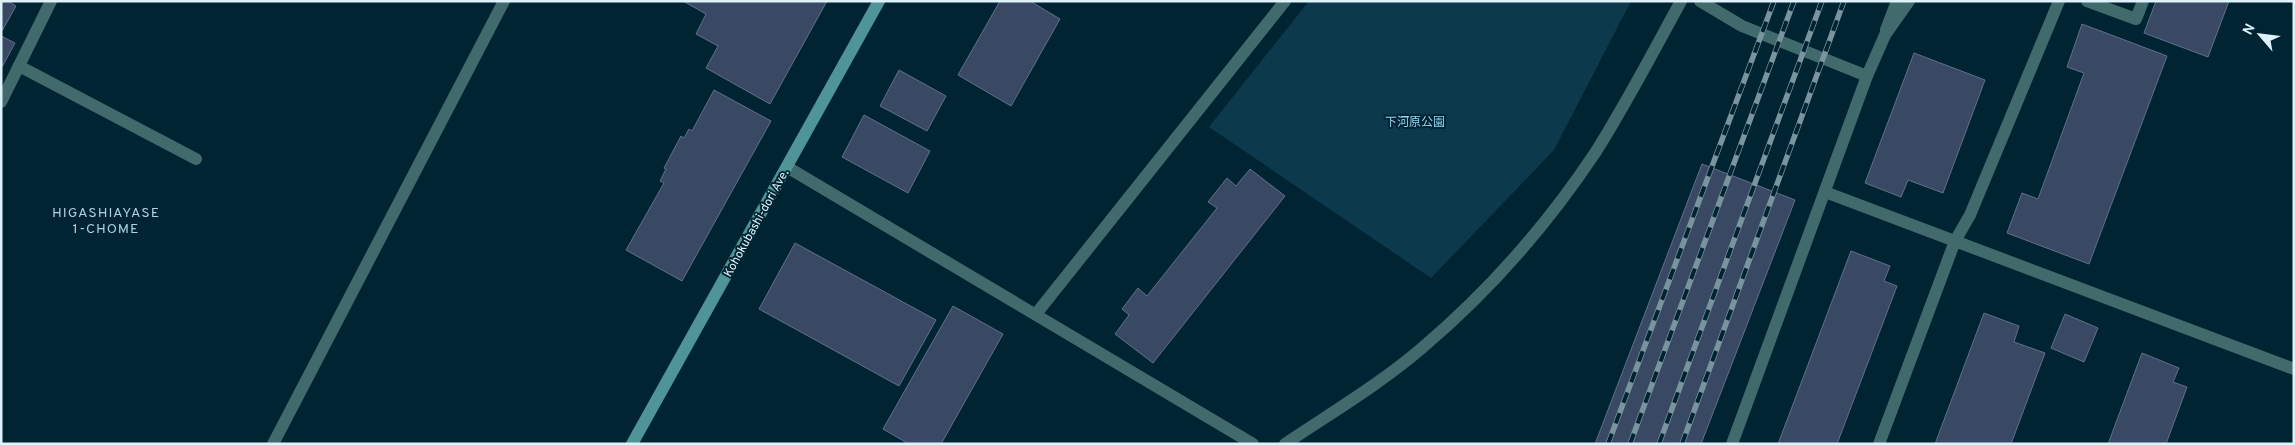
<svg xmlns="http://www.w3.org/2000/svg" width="2295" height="445" font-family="Overpass,'Noto Sans JP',sans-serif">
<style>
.green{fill:#0c3a4c}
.building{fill:#394963;stroke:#5f708c}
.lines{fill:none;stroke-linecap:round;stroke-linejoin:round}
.service{stroke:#406a6c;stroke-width:12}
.minor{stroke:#406a6c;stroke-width:12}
.tertiary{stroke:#406a6c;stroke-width:12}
.secondary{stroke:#4f9497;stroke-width:12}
.rail-casing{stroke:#79949f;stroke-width:5.5}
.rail{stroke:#002432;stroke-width:4;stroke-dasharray:11;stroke-linecap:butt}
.labels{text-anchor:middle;stroke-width:4;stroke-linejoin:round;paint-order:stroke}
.park-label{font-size:12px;fill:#91d4f3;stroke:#002432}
.street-label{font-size:12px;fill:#def2fb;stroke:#002432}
.neighbourhood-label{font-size:14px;letter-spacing:1px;fill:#abd1e4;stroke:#002432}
</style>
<rect width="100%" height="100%" fill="#002432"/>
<path class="green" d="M 1309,1 L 1631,1 L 1554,150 L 1431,278 L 1209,127 Z"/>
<path class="building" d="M 1,1 L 8,1 L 16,6 L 2,31 Z
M 683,1 L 827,1 L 770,104 L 706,68 L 718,46 L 696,34 L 706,14 Z
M 1000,1 L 1030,1 L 1060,19 L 1011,106 L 958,75 Z
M 2156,1 L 2229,1 L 2208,57 L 2144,33 Z
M 2082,24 L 2167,56 L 2089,264 L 2007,233 L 2022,193 L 2038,199 L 2084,73 L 2067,67 Z
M 1,36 L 15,43 L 1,69 Z
M 1914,53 L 1985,80 L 1943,193 L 1908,180 L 1901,197 L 1865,183 Z
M 899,70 L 946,96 L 927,131 L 880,106 Z
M 714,90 L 771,121 L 682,281 L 626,250 L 664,183 L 660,181 L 666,169 L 664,168 L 681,136 L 684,138 L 689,129 L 692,131 Z
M 864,115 L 930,151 L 908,193 L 842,157 Z
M 1702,164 L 1795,200 L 1701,444 L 1595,444 Z
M 1250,169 L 1285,196 L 1153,363 L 1115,334 L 1129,315 L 1122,309 L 1138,288 L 1147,296 L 1217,208 L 1208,202 L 1227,178 L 1236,186 Z
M 795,243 L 936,320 L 899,386 L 759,309 Z
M 1851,251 L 1890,266 L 1884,281 L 1897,286 L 1837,444 L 1778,444 Z
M 953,306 L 1003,334 L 941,444 L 909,444 L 883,429 Z
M 1984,313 L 2019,326 L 2014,342 L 2045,353 L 2011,444 L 1935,444 Z
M 2065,314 L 2098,328 L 2084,362 L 2051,348 Z
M 2142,353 L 2179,368 L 2173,382 L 2187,387 L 2166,444 L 2108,444 Z"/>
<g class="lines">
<path class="service" d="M 2087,1 L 2136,19 L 2143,1
M 19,66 L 196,159
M 1955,241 L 1970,215 L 2059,1"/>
<path class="minor" d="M 1700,1 L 1742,26 L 1867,76
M 1886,30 L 1897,1
M 1,102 L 51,1
M 787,167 L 1253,444
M 1825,192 L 2294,369
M 1036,314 L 1285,1
M 273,444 L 504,1
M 1285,444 C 1331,413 1380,384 1422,348 C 1488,292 1547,225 1595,153 C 1626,104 1653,52 1681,1
M 1879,444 L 1955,241"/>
<path class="tertiary" d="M 1732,444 L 1867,76 L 1885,35 L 1909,1"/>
<path class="secondary" d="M 632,444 L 879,1"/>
<defs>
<path id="rail" d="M 1608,444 L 1774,1
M 1630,444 L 1794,1
M 1659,444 L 1822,1
M 1682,444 L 1844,1"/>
</defs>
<use href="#rail" class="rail-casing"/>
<use href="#rail" class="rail"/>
</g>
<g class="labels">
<g class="park-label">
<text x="1415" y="126">下河原公園</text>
</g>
<g class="street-label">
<text transform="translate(756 223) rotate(-61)" y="4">Kohokubashi-dori Ave.</text>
</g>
<g class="neighbourhood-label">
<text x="106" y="217">HIGASHIAYASE<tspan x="106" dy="16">1-CHOME</tspan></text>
</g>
</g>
<rect width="2295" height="445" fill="none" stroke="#def2fb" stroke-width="5"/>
<g transform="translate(2260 35) rotate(298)" stroke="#002432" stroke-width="4" paint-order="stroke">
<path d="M0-4L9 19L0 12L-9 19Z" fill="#def2fb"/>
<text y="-8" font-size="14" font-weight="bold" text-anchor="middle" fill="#def2fb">N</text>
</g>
</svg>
